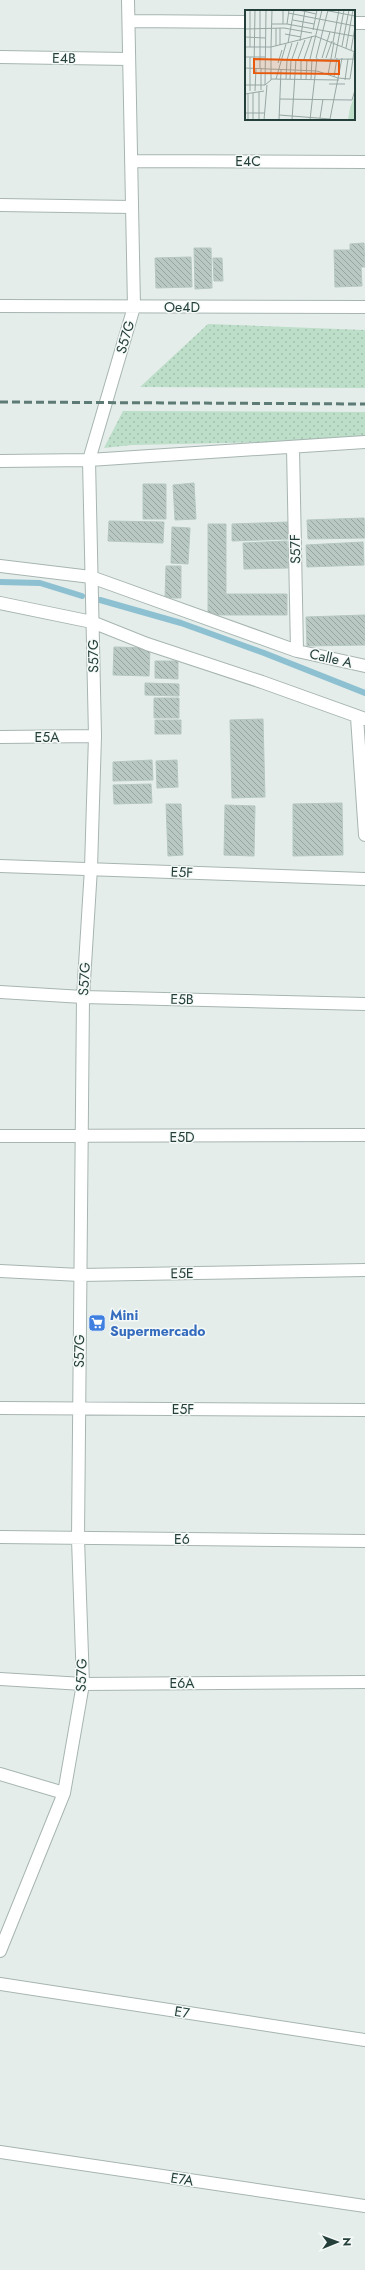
<svg xmlns="http://www.w3.org/2000/svg" width="365" height="2270" font-family="Jost,sans-serif">
<style>
.park{fill:url(#park-dots)}
.lines{fill:none;stroke-linecap:round;stroke-linejoin:round}
.stream{stroke:#8dc0d1;stroke-width:6}
.building{fill:url(#building-back-hatch);stroke:#b6c7c1}
.minor-casing{stroke:#a7b5b2;stroke-width:14}
.minor{stroke:#fff;stroke-width:12}
.rail{stroke:#5e7a75;stroke-width:3;stroke-dasharray:8 4;stroke-linecap:butt}
.labels{text-anchor:middle;stroke-width:3;stroke-linejoin:round;paint-order:stroke}
.street-label{font-size:14px;fill:#243f3a;stroke:#f5faf8}
.shop-label{font-size:14px;font-weight:bold;fill:#366cbe;stroke:#f5faf8;text-anchor:start}
.inset-road{fill:none;stroke:#97a7a4;stroke-width:1}
.view{fill:#e8590c;fill-opacity:0.15;stroke:#e8590c;stroke-width:2}
.inset-edge{fill:none;stroke:#243f3a;stroke-width:2}
</style>
<defs>
<pattern id="park-dots" width="8" height="8" patternUnits="userSpaceOnUse"><rect width="8" height="8" fill="#bddec9"/><path d="M2 2h.1M6 6h.1" fill="none" stroke="#a2c0ad" stroke-width="1.8" stroke-linecap="round"/></pattern>
<pattern id="building-back-hatch" width="6" height="6" patternUnits="userSpaceOnUse"><rect width="6" height="6" fill="#b9c8c3"/><path d="M-1 5l2 2M0 0l6 6M5-1l2 2" fill="none" stroke="#96a49f"/></pattern>
</defs>
<rect width="100%" height="100%" fill="#e4edea"/>
<path class="park" d="M 208,324 L 365,330 L 365,388 L 140,387 Z
M 123,411 L 365,412 L 365,440 L 132,445 L 104,448 Z"/>
<g class="lines">
<path class="stream" d="M 0,582 L 40,583 L 82,596
M 100,600 L 181,623 L 264,653 L 365,693"/>
</g>
<path class="building" d="M 364,243 L 365,267 L 361,267 L 362,286 L 335,287 L 334,250 L 350,250 L 350,244 Z
M 194,248 L 211,248 L 212,288 L 195,289 Z
M 191,257 L 192,287 L 156,288 L 155,258 Z
M 213,258 L 222,258 L 223,281 L 214,281 Z
M 194,483 L 196,519 L 175,520 L 173,485 Z
M 143,484 L 166,484 L 166,519 L 143,519 Z
M 364,518 L 365,538 L 308,539 L 307,520 Z
M 109,521 L 164,522 L 163,543 L 108,541 Z
M 288,522 L 288,539 L 232,541 L 232,524 Z
M 208,524 L 226,524 L 226,594 L 287,594 L 287,615 L 208,615 Z
M 172,527 L 190,528 L 188,564 L 171,563 Z
M 287,541 L 288,568 L 244,569 L 243,543 Z
M 363,542 L 364,565 L 307,567 L 306,545 Z
M 166,566 L 181,566 L 181,598 L 165,598 Z
M 365,615 L 365,645 L 307,646 L 306,617 Z
M 114,647 L 150,648 L 149,676 L 113,675 Z
M 155,661 L 178,661 L 178,679 L 155,678 Z
M 145,683 L 179,684 L 179,696 L 145,695 Z
M 154,698 L 179,698 L 179,718 L 154,718 Z
M 263,719 L 265,797 L 232,798 L 230,720 Z
M 155,720 L 181,720 L 181,734 L 155,734 Z
M 152,760 L 153,780 L 113,781 L 113,762 Z
M 177,760 L 178,787 L 157,788 L 156,761 Z
M 151,784 L 152,803 L 114,804 L 113,785 Z
M 342,803 L 343,855 L 293,856 L 293,804 Z
M 166,804 L 181,804 L 183,855 L 168,856 Z
M 225,805 L 255,806 L 254,856 L 224,855 Z"/>
<g class="lines">
<defs>
<path id="minor" d="M 129,21 L 246,22
M 354,23 L 365,23
M 0,57 L 128,59
M 131,161 L 365,162
M 0,205 L 131,207
M 0,306 L 365,307
M 293,448 L 297,651
M 0,461 L 89,460 L 365,442
M 0,566 L 91,577 L 297,651 L 365,666
M 0,603 L 92,622 L 147,644 L 262,682 L 365,719
M 357,717 L 365,835
M 0,737 L 95,736
M 0,866 L 365,879
M 0,992 L 83,997 L 365,1004
M 0,1136 L 365,1135
M 0,1271 L 80,1275 L 365,1270
M 0,1408 L 365,1410
M 0,1537 L 365,1541
M 0,1679 L 83,1684 L 365,1682
M 0,1774 L 64,1793
M 0,1951 L 64,1793 L 83,1684 L 78,1539 L 83,997 L 91,868 L 95,736 L 89,460 L 134,307 L 128,0
M 0,1984 L 365,2040
M 0,2152 L 365,2206"/>
</defs>
<use href="#minor" class="minor-casing"/>
<use href="#minor" class="minor"/>
<path class="rail" d="M 0,402 L 365,404"/>
</g>
<defs>
<symbol id="supermarket-square" viewBox="-11 -11 22 22"><rect x="-9" y="-9" width="18" height="18" rx="4" fill="#3f7fe0" stroke="#f5faf8"/><path d="M-6-5.5h2.5l.6 2H6L4.5 2H-2.5L-4.4-4H-6ZM-1.5 3.2a1.3 1.3 0 1 0 .1 0ZM3 3.2a1.3 1.3 0 1 0 .1 0Z" fill="#fff"/></symbol>
</defs>
<g fill-rule="evenodd">
<use href="#supermarket-square" x="87" y="1313" width="20" height="20"/>
</g>
<g class="labels">
<g class="street-label">
<text transform="translate(64 58) rotate(1)" y="5">E4B</text>
<text x="248" y="166">E4C</text>
<text x="182" y="312">Oe4D</text>
<text transform="translate(125 337) rotate(-74)" y="5">S57G</text>
<text transform="translate(295 549) rotate(-91)" y="5">S57F</text>
<text transform="translate(93 656) rotate(-91)" y="5">S57G</text>
<text transform="translate(331 658) rotate(13)" y="5">Calle A</text>
<text x="47" y="742">E5A</text>
<text transform="translate(182 872) rotate(2)" y="5">E5F</text>
<text transform="translate(84 979) rotate(-87)" y="5">S57G</text>
<text transform="translate(182 999) rotate(1)" y="5">E5B</text>
<text x="182" y="1142">E5D</text>
<text transform="translate(182 1273) rotate(-1)" y="5">E5E</text>
<text transform="translate(79 1351) rotate(-89)" y="5">S57G</text>
<text x="183" y="1414">E5F</text>
<text x="182" y="1544">E6</text>
<text transform="translate(81 1675) rotate(-88)" y="5">S57G</text>
<text x="182" y="1688">E6A</text>
<text transform="translate(182 2012) rotate(9)" y="5">E7</text>
<text transform="translate(182 2179) rotate(9)" y="5">E7A</text>
</g>
<g class="shop-label">
<text x="110" y="1320">Mini<tspan x="110" dy="16">Supermercado</tspan></text>
</g>
</g>
<g transform="translate(245 10)">
<rect width="110" height="110" fill="#e4edea"/>
<path d="M 110,84 L 110,110 L 103,110 L 105,98 Z" fill="#bddec9"/>
<path class="inset-road" d="M 54,0 L 71,4M 79,0 L 110,6M 43,3 L 110,16M 48,10 L 69,14M 27,14 L 42,14 L 108,26M 38,14 L 38,0M 42,14 L 44,0M 0,19 L 39,18 L 67,23M 68,20 L 72,0M 40,24 L 56,27M 0,25 L 0,0M 0,27 L 20,28M 55,31 L 60,0M 88,32 L 94,0M 43,33 L 49,0M 35,35 L 35,18M 31,36 L 31,18M 97,36 L 104,0M 0,37 L 26,37 L 70,26 L 110,42M 5,37 L 5,0M 26,37 L 27,0M 101,38 L 108,0M 106,40 L 110,17M 0,47 L 20,47M 5,47 L 5,81M 71,48 L 83,0M 77,48 L 85,22M 81,48 L 87,31M 90,48 L 99,0M 47,49 L 53,32M 53,49 L 60,30M 59,49 L 67,26M 65,49 L 77,0M 36,50 L 109,49M 33,53 L 37,40M 0,58 L 72,61 L 93,68 L 105,69 L 109,42M 9,58 L 10,0M 15,58 L 15,0M 83,65 L 89,32M 89,67 L 92,48M 26,69 L 94,70M 31,69 L 41,34M 41,69 L 42,50 L 47,33M 45,69 L 46,50M 56,69 L 56,49M 61,69 L 62,49M 66,69 L 67,49M 100,70 L 103,49M 84,74 L 100,74M 0,75 L 20,75M 20,75 L 21,0M 20,75 L 26,70 L 26,37M 16,80 L 16,58M 10,81 L 11,58M 0,84 L 19,81M 35,89 L 107,90 L 110,80M 0,103 L 19,103M 34,105 L 85,109 L 97,48M 75,108 L 78,89M 3,110 L 3,84M 8,110 L 8,83M 14,110 L 14,82M 19,110 L 22,75M 34,110 L 36,60M 47,110 L 51,49M 65,110 L 72,48"/>
<path class="view" d="M 9,49 L 94,51 L 94,64 L 9,63 Z"/>
<rect width="110" height="110" class="inset-edge"/>
</g>
<g transform="translate(337 2242) rotate(89)" stroke="#f5faf8" stroke-width="3" paint-order="stroke">
<path d="M0-3L7 15L0 10L-7 15Z" fill="#243f3a"/>
<text y="-6" font-size="11" font-weight="bold" text-anchor="middle" fill="#243f3a">N</text>
</g>
</svg>
